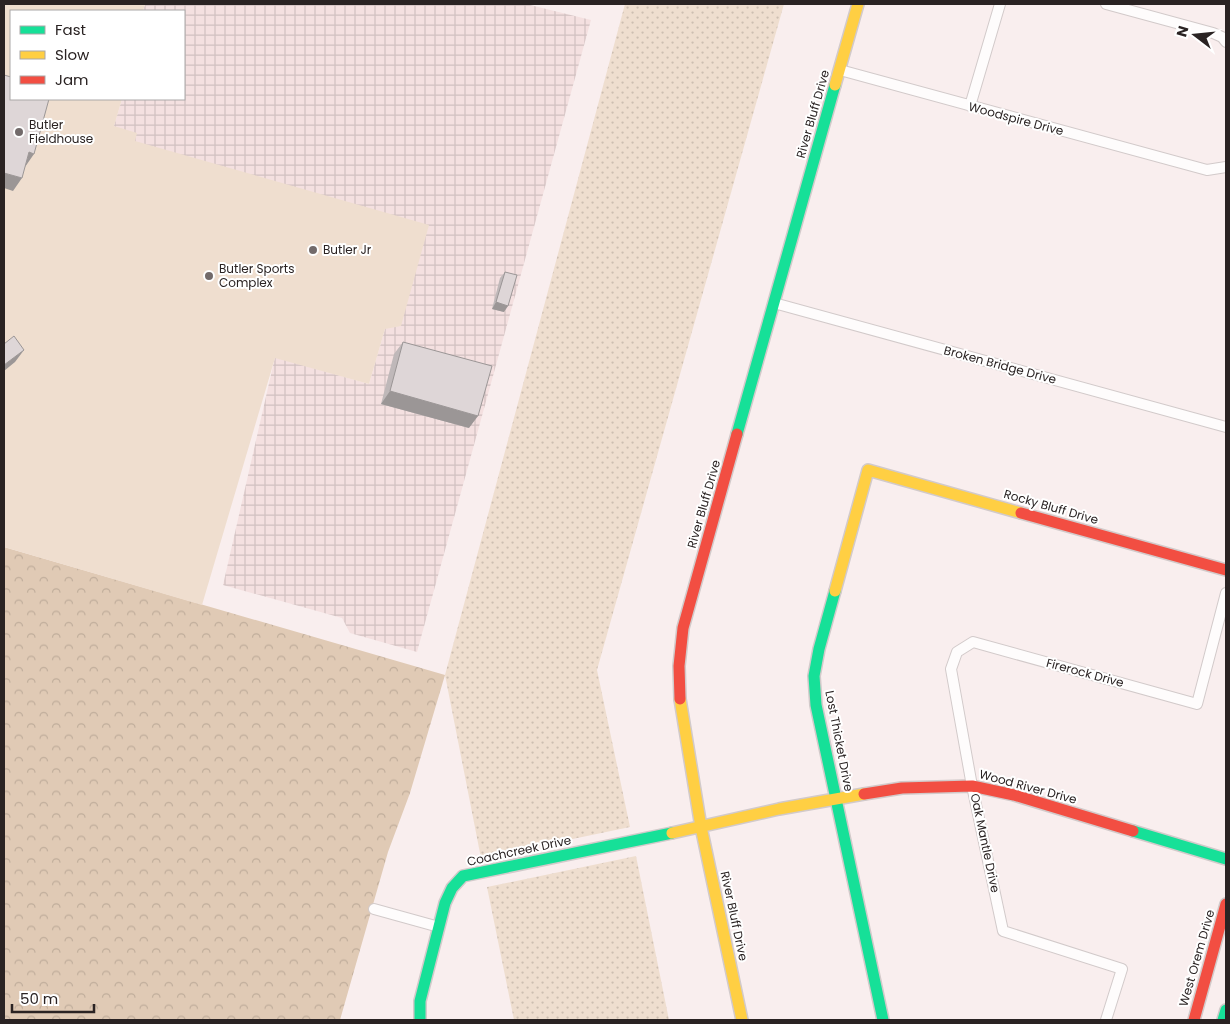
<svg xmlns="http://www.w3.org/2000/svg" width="1230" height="1024" font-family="Poppins,sans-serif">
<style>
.industrial{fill:url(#industrial-grid)}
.grass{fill:url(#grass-dots)}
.forest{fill:url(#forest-crowns)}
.garden{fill:#efdecf}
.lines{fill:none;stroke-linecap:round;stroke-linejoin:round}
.street-casing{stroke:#d2caca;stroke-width:12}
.fast-casing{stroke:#d2caca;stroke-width:14}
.slow-casing{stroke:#d2caca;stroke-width:14}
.jam-casing{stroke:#d2caca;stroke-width:14}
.street{stroke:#fefcfc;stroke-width:10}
.fast{stroke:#16e098;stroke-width:11}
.slow{stroke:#ffcf43;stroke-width:11}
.jam{stroke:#f24e42;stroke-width:11}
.wall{fill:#bfb8b9}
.shaded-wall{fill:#9b9696}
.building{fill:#ded6d7;stroke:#9b9696}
.poi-dot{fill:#726a6a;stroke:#fff;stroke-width:2}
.labels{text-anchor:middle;stroke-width:4;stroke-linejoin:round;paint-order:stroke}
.street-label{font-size:12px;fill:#2a2323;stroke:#fff}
.poi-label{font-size:12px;fill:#2a2323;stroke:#fff;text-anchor:start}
</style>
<defs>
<pattern id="industrial-grid" width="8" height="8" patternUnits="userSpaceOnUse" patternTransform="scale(1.25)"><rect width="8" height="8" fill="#f4e0e0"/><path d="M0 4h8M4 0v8" fill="none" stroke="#d1c0c0"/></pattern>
<pattern id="grass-dots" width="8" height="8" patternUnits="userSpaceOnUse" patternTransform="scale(1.25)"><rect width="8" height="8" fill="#efdecf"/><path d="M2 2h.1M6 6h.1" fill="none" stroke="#cdbeb1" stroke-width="1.8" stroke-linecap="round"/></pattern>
<pattern id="forest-crowns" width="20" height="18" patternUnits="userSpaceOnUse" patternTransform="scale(1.25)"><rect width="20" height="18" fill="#e0cab5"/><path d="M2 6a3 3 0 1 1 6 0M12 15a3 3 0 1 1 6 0" fill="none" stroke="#c0ad9b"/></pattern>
</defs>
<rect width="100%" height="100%" fill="#f9eeee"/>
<path class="industrial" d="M 145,4 L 526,4 L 591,20 L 417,652 L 350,633 L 342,618 L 223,585 L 275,357 L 369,384 L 385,329 L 114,126 L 122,99 L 184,99 L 184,11 L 143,11 Z"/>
<path class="grass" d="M 625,4 L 784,4 L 597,670 L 630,827 L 481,858 L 445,675 Z
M 636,856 L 669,1020 L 514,1020 L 487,887 Z"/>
<path class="forest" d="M 4,547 L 445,675 L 410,793 L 388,852 L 340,1020 L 4,1020 Z"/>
<path class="garden" d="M 4,4 L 145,4 L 143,11 L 11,11 L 11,99 L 122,99 L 114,126 L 137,133 L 135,141 L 429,225 L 401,326 L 385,329 L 369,384 L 275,358 L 202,605 L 4,547 Z"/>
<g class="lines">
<defs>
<path id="street" d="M 1106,4 L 1213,33 L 1222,37 L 1226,42
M 840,70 L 1207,170 L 1226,167
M 970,106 L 1000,4
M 774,303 L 1226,427
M 374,909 L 439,927
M 1106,1020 L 1122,969 L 1003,931 L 972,786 L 951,669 L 957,652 L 973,642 L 1197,704 L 1226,593"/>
<path id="fast" d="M 737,434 L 835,85
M 835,591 L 819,649 L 814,676 L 816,705 L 883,1020
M 1133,831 L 1226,859
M 420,1020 L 420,1001 L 445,903 L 452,888 L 463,876 L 672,833
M 1223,1020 L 1226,1010"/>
<path id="slow" d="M 835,85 L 858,4
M 835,591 L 868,470 L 1021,513
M 680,699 L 701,827 L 742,1020
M 672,833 L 779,809 L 864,794"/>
<path id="jam" d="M 1021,513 L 1226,570
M 680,699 L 679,666 L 683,628 L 737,434
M 864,794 L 902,788 L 972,786 L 1014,795 L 1133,831
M 1194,1020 L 1226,904"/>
</defs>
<use href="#street" class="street-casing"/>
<use href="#fast" class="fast-casing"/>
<use href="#slow" class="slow-casing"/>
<use href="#jam" class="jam-casing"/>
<use href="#street" class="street"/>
<use href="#fast" class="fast"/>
<use href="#slow" class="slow"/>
<use href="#jam" class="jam"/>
</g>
<path class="wall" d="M 505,272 L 504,312 L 492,309 L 500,278 Z
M 403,342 L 469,428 L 381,404 L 394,354 Z"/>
<path class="shaded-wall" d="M 29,152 L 34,154 L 25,167 Z
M 4,173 L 22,178 L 13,191 L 4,188 Z
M 496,302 L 508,306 L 504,312 L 492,309 Z
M 24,350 L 15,362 L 4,371 L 4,365 Z
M 390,391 L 478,416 L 469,428 L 381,404 Z"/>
<path class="building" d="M 4,75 L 11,77 L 11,99 L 49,99 L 34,154 L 29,152 L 22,178 L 4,173 Z
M 505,272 L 517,275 L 508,306 L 496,302 Z
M 14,336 L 24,350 L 4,365 L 4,344 Z
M 403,342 L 492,366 L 478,416 L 390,391 Z"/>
<g class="poi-dot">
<circle cx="19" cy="132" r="5"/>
<circle cx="313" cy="250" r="5"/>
<circle cx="209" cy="276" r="5"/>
</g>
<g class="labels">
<g class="street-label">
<text transform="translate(813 114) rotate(-74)" y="4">River Bluff Drive</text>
<text transform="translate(1016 119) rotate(15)" y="4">Woodspire Drive</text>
<text transform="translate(1000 365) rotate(15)" y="4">Broken Bridge Drive</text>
<text transform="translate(704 504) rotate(-74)" y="4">River Bluff Drive</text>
<text transform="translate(1051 507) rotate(16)" y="4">Rocky Bluff Drive</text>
<text transform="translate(1085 673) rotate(15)" y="4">Firerock Drive</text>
<text transform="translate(839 741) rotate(79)" y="4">Lost Thicket Drive</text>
<text transform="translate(1028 787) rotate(15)" y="4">Wood River Drive</text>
<text transform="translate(985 843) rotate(78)" y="4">Oak Mantle Drive</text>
<text transform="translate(519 851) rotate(-12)" y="4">Coachcreek Drive</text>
<text transform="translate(734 916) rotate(78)" y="4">River Bluff Drive</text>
<text transform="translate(1197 958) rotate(-74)" y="4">West Orem Drive</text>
</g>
<g class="poi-label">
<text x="29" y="129">Butler<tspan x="29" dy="14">Fieldhouse</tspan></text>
<text x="323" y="254">Butler Jr</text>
<text x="219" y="273">Butler Sports<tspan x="219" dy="14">Complex</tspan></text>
</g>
</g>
<rect width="1230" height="1024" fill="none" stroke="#2a2323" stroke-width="10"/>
<rect x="10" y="10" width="175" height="90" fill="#ffffff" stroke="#aaa7a7"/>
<rect x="20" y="26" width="25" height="8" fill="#16e098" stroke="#aaa7a7"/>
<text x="55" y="35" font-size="15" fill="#2a2323">Fast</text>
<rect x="20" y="51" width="25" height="8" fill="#ffcf43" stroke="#aaa7a7"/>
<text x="55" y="60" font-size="15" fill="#2a2323">Slow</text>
<rect x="20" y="76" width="25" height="8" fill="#f24e42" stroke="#aaa7a7"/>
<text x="55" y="85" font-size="15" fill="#2a2323">Jam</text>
<g transform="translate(1195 35) rotate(286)" stroke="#ffffff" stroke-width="4" paint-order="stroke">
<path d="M0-4L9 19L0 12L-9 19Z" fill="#2a2323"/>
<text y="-8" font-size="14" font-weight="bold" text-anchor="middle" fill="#2a2323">N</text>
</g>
<path d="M12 1004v8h82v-8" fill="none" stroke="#2a2323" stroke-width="2.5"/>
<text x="20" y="1004" font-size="15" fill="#2a2323" stroke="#ffffff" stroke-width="4" paint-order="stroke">50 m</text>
</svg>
